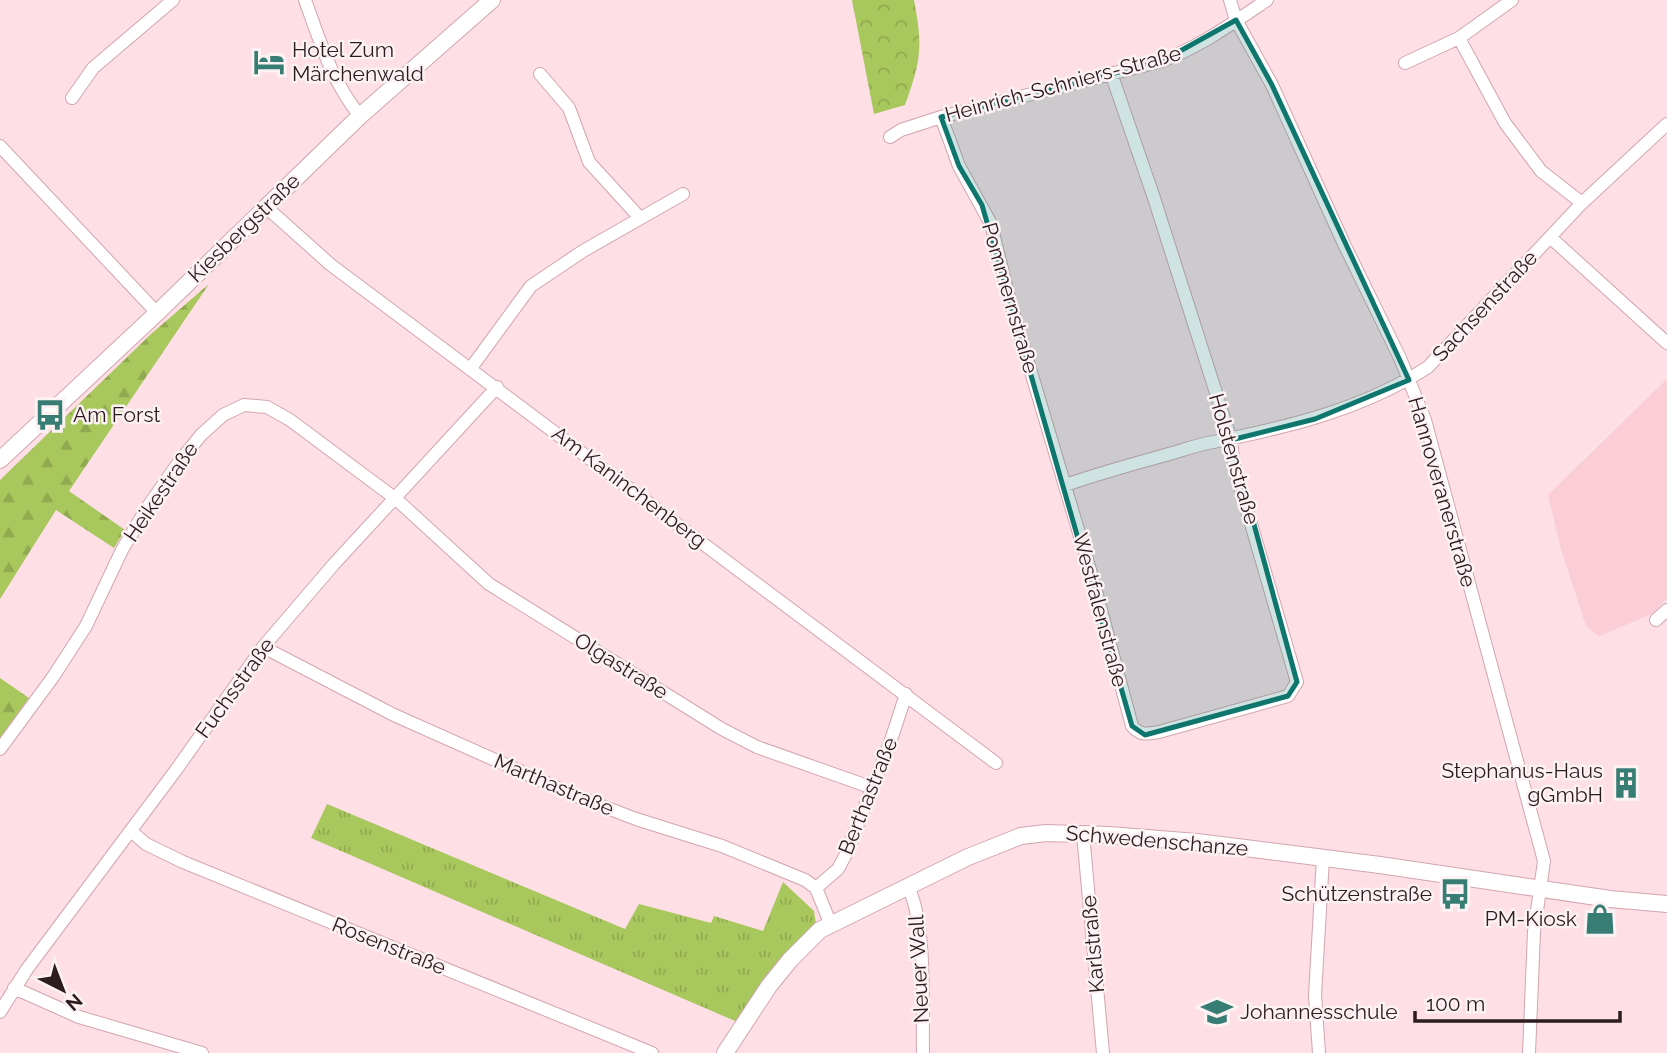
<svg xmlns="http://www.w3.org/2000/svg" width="1667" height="1053" font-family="Raleway,sans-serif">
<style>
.built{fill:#facdd7}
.grass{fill:url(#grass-tufts)}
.forest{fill:url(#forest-firs)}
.park{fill:url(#park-crowns)}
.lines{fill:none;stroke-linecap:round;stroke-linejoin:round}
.minor-casing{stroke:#d3a5af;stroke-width:14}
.tertiary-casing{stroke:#d3a5af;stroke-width:18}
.minor{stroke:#fff;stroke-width:12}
.tertiary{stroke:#fff;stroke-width:16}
.marked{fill:#0f766e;fill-opacity:0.2;stroke:#0f766e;stroke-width:5;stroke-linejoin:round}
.labels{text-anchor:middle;stroke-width:5;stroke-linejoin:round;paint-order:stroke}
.poi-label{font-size:21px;fill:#2c1b1f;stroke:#fcf2f4;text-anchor:start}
.street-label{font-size:21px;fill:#2c1b1f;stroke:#fcf2f4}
</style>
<defs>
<pattern id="grass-tufts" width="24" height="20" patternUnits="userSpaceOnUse" patternTransform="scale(1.75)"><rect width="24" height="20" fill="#a8c75c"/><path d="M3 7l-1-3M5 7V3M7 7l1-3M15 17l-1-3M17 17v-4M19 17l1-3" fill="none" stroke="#91aa50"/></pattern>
<pattern id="forest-firs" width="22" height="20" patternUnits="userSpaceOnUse" patternTransform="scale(1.75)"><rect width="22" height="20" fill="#a8c75c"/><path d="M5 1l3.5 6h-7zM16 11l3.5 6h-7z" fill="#91aa50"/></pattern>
<pattern id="park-crowns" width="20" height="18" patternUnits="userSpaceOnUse" patternTransform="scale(1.75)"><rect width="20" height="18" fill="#a8c75c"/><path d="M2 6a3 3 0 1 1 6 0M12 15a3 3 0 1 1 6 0" fill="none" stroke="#91aa50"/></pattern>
</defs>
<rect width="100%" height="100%" fill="#fddfe5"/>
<path class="built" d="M 1667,379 L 1667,598 L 1652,614 L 1599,636 L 1586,626 L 1561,549 L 1548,495 Z"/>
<path class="grass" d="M 327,804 L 625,929 L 639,904 L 711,923 L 714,916 L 763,931 L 783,882 L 814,911 L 816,924 L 742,1024 L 311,838 Z"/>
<path class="forest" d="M 209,284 L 69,491 L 125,530 L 114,548 L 56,510 L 0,599 L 0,480 L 151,334 Z
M 0,678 L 29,698 L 0,738 Z"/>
<path class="park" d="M 852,0 L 914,0 C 923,47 921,60 905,105 L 874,114 Z"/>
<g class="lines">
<defs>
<path id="minor" d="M 305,0 C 320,41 332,82 360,116
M 1230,0 L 1236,20 L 1272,85 L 1344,244 L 1400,358 L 1425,420 L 1544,861 L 1534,932 L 1529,1053
M 1459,38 L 1505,123 L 1541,171 L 1582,203
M 1405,63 L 1459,38 L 1512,0
M 540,74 L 569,108 L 589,162 L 640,218
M 72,98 L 93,68 L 173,0
M 941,117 L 959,166 L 991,224 L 1009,298 L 1093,580 L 1132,726 C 1141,736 1147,734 1159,732 L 1288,696 L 1297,682 L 1234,465 L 1231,440 L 1154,198 L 1111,73
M 890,137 L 901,130 L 941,117 L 1162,61 C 1201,46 1233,23 1267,0
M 0,146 L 157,313
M 266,207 L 331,265 L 996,763
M 1550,237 L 1667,343
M 471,368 L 531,286 L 583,251 L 683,194
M 1065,485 C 1098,474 1129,465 1162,456 C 1178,452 1193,446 1208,443 C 1285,428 1362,410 1428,367 L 1582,203 L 1667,124
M 1656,620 L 1667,610
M 263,647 L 394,715 L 576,796 L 636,819 L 722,846 L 805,880 L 816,888 L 831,925
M 0,749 L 53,677 L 86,626 L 122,550 L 147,508 L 179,462 L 201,435 L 223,415 L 244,405 L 267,407 L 290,420 L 396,499 L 489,584 L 722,729 L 757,747 L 873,788
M 131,831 L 146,844 L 183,862 L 652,1053
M 1083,834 L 1103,1053
M 908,887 C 927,924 922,1009 923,1053
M 816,888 L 838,869 L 846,854 L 891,740 L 906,694
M 14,988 L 79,1017 L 202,1053
M 0,1012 L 27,969 L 176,770 L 263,647 L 334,564 L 497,387
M 1319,1053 L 1315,995 L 1323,858"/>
<path id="tertiary" d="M 0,460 L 157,313 L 360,116 L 492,0
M 725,1053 L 769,986 L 790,960 L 820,930 L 968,857 L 1021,836 L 1046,833 L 1109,835 L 1197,842 L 1380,865 L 1610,899 L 1667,904"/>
</defs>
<use href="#minor" class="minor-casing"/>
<use href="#tertiary" class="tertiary-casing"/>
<use href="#minor" class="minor"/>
<use href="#tertiary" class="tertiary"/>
</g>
<path class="marked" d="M 1236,20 L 1272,85 L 1409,380 L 1315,419 L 1231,440 L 1297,682 L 1288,696 L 1145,735 L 1132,726 L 982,205 L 959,166 L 941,117 L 1162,61 Z"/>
<defs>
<symbol id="hotel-bare" viewBox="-9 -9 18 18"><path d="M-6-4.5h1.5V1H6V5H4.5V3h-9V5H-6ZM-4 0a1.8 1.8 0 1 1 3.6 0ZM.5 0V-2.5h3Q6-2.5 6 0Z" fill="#387d73" stroke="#fcf2f4" stroke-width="2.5" paint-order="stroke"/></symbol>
<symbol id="bus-bare" viewBox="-9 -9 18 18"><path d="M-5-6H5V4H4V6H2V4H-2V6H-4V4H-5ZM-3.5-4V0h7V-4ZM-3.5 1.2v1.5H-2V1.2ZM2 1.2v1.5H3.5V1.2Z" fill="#387d73" stroke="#fcf2f4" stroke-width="2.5" paint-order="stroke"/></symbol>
<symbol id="building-bare" viewBox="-9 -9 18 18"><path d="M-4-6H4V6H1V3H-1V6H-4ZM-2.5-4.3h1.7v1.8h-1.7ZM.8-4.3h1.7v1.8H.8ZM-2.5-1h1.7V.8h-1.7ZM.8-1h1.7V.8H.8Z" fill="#387d73" stroke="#fcf2f4" stroke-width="2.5" paint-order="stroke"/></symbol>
<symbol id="shop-bare" viewBox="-9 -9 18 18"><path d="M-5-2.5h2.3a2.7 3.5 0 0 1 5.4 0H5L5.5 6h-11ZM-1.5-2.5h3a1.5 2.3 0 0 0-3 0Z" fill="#387d73" stroke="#fcf2f4" stroke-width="2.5" paint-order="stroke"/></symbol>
<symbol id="school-bare" viewBox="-9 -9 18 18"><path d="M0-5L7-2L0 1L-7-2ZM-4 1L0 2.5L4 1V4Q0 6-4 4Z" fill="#387d73" stroke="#fcf2f4" stroke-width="2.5" paint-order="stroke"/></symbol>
</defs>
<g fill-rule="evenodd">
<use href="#hotel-bare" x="247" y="40" width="44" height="44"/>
<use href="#bus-bare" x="28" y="393" width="44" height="44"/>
<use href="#building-bare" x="1604" y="761" width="44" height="44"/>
<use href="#bus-bare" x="1433" y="872" width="44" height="44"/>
<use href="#shop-bare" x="1578" y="897" width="44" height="44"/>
<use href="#school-bare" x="1195" y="990" width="44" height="44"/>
</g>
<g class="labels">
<g class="poi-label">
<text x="292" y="57">Hotel Zum<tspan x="292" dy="24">Märchenwald</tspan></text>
<text x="73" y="422">Am Forst</text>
<text x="1603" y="778" text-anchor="end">Stephanus-Haus<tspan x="1603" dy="24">gGmbH</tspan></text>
<text x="1432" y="901" text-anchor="end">Schützenstraße</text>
<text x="1577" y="926" text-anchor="end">PM-Kiosk</text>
<text x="1240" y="1019">Johannesschule</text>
</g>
<g class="street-label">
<text transform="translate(1063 84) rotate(-15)" y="7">Heinrich-Schniers-Straße</text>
<text transform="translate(244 228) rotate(-44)" y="7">Kiesbergstraße</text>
<text transform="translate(1010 298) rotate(74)" y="7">Pommernstraße</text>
<text transform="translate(1485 306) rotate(-47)" y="7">Sachsenstraße</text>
<text transform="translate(1234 459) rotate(74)" y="7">Holstenstraße</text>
<text transform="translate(629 487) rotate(37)" y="7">Am Kaninchenberg</text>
<text transform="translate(161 492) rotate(-56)" y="7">Heikestraße</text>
<text transform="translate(1442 492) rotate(74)" y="7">Hannoveranerstraße</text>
<text transform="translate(1100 610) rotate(75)" y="7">Westfalenstraße</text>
<text transform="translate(621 666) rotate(32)" y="7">Olgastraße</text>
<text transform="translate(235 688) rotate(-54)" y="7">Fuchsstraße</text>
<text transform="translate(554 785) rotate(23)" y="7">Marthastraße</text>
<text transform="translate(868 796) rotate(-68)" y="7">Berthastraße</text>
<text transform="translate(1157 841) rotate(5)" y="7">Schwedenschanze</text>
<text transform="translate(1093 944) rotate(-95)" y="7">Karlstraße</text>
<text transform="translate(389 946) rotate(22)" y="7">Rosenstraße</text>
<text transform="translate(919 969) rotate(-93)" y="7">Neuer Wall</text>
</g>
</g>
<g transform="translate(63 990) rotate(138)" stroke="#fcf2f4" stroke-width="5" paint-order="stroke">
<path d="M0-5L12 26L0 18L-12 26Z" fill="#2c1b1f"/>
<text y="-10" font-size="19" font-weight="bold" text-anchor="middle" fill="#2c1b1f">N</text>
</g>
<path d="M1415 1011v10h205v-10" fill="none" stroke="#2c1b1f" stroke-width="3.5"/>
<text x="1426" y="1011" font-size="21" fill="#2c1b1f" stroke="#fcf2f4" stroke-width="5" paint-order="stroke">100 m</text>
</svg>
